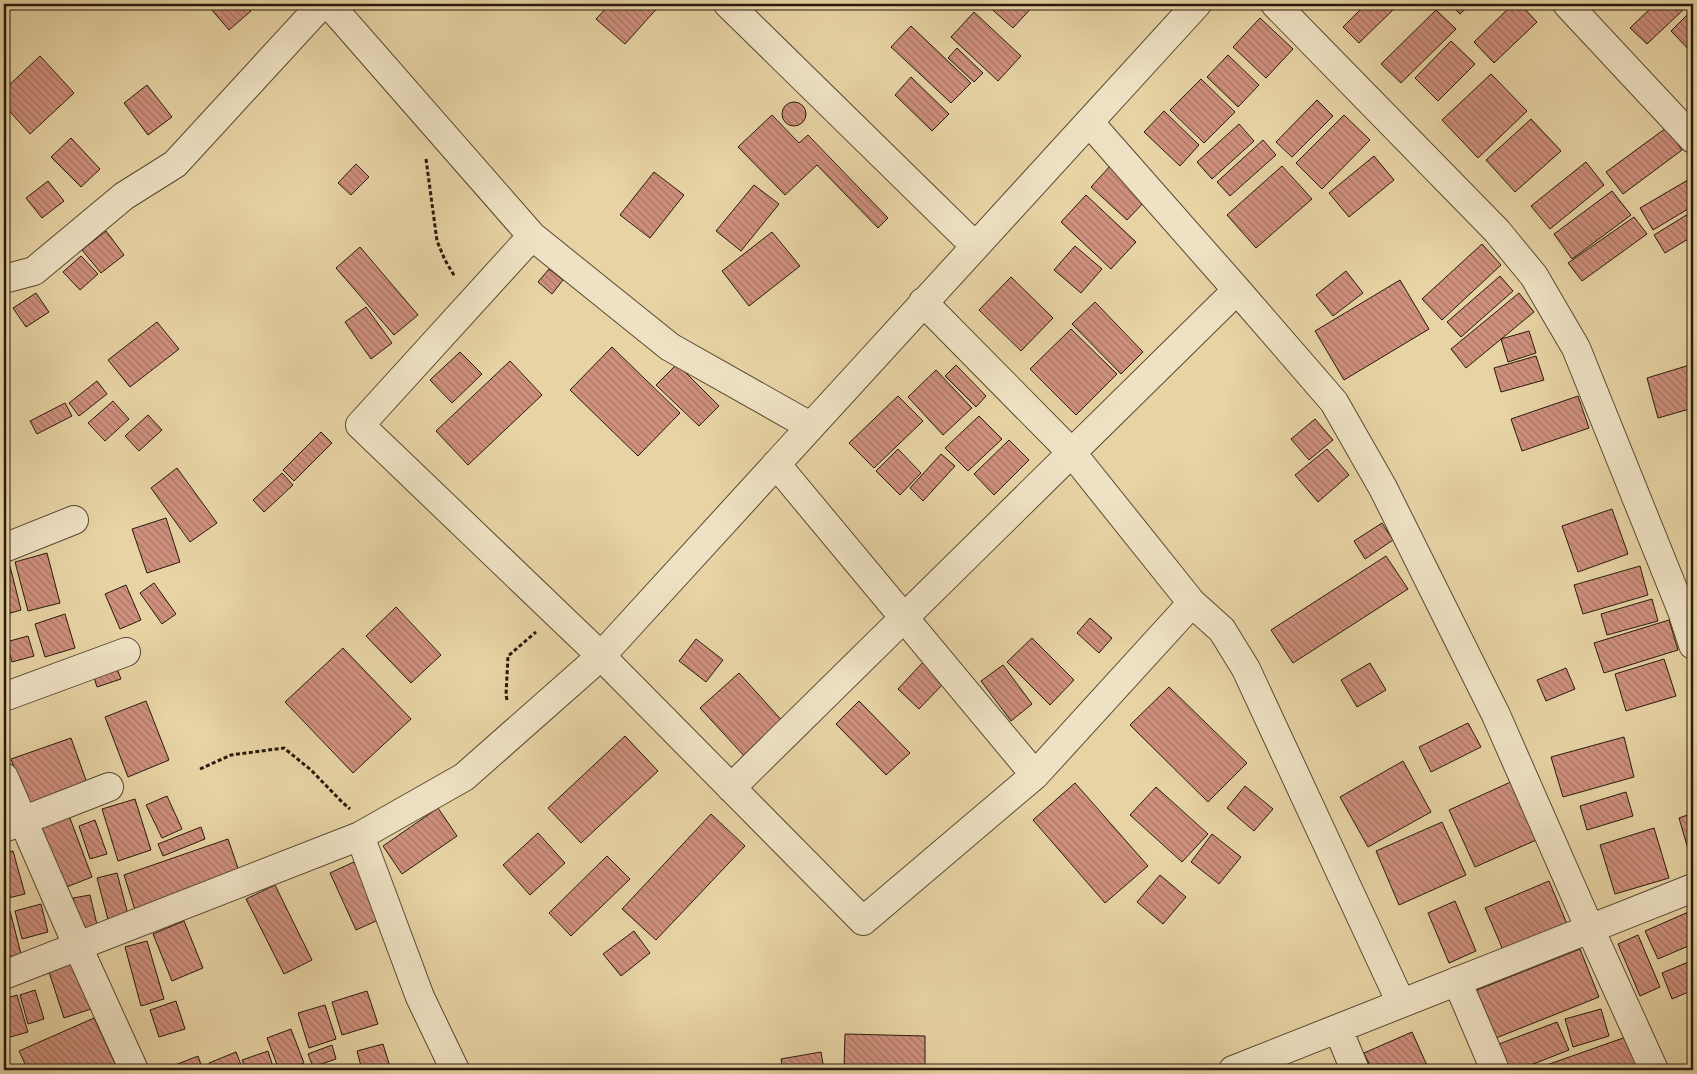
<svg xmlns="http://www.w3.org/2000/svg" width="1697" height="1074" font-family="'IM FELL Great Primer',serif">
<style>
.building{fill:url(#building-back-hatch);stroke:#271b0c}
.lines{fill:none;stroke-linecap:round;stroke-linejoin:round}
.street-casing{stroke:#574932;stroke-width:30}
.path{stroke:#271b0c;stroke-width:3;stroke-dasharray:4 2.5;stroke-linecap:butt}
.street{stroke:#efe2c4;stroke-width:28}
</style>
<defs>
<pattern id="building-back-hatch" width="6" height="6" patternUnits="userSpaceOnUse" patternTransform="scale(1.25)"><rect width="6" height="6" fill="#cf907d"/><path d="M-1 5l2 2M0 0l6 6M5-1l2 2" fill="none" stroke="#a87565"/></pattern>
</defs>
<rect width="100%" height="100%" fill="#e7d3a4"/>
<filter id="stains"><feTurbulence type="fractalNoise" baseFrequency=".004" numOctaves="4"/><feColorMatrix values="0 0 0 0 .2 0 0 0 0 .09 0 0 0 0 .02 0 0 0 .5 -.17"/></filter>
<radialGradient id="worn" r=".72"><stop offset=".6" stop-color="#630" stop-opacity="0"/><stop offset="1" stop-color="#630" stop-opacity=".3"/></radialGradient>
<path class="building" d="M 217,4 L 244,4 L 251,11 L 229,30 L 211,9 Z
M 610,4 L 661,4 L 625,44 L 596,19 Z
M 986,4 L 1035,4 L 1013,28 Z
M 1366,4 L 1399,4 L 1359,43 L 1343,27 Z
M 1450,4 L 1471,4 L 1460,14 Z
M 1513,4 L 1520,4 L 1537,22 L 1494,63 L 1474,42 Z
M 1655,4 L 1677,4 L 1683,10 L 1647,44 L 1630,28 Z
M 1693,9 L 1693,54 L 1671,31 Z
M 1436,10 L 1456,29 L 1401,83 L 1381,64 Z
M 974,12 L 1021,56 L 998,81 L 951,37 Z
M 1260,18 L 1293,49 L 1266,78 L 1233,47 Z
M 911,26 L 971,83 L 951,103 L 891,47 Z
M 1451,41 L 1475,64 L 1438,101 L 1415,78 Z
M 957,48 L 983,73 L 974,82 L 948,58 Z
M 1228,55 L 1259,85 L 1238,107 L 1207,77 Z
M 40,56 L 74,93 L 30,134 L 4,105 L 4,90 Z
M 1491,74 L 1527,111 L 1478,158 L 1442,120 Z
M 911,77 L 949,114 L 932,131 L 895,95 Z
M 1201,79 L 1235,112 L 1204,143 L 1170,110 Z
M 147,85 L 172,117 L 148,135 L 124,103 Z
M 1317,100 L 1333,116 L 1292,157 L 1276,142 Z
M782 114a12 12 0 1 1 24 0a12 12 0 1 1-24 0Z
M 1164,111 L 1199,145 L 1180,166 L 1144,132 Z
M 772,115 L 799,143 L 808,135 L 888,218 L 878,228 L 817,165 L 785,195 L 738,147 Z
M 1344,115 L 1370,140 L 1322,189 L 1296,163 Z
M 1531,119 L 1561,151 L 1515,192 L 1486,160 Z
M 1239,124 L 1254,141 L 1212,179 L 1197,162 Z
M 1666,128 L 1682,150 L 1623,194 L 1606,172 Z
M 71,138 L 100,169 L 81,187 L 51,157 Z
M 1263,140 L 1276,155 L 1230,196 L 1217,182 Z
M 1374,156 L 1394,180 L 1349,217 L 1329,193 Z
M 1586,162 L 1604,185 L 1550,229 L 1531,206 Z
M 356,164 L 369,177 L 351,195 L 338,183 Z
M 1111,165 L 1147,199 L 1127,220 L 1091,187 Z
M 1282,166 L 1312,199 L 1256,248 L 1227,215 Z
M 654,172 L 684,195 L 650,238 L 620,215 Z
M 1693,177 L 1693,206 L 1653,230 L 1640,208 Z
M 48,181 L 64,201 L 42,218 L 26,198 Z
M 754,185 L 779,204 L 741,251 L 716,231 Z
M 1612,191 L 1631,215 L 1572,259 L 1554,234 Z
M 1086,195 L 1136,242 L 1111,269 L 1061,222 Z
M 1693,211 L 1693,236 L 1665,253 L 1654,235 Z
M 1634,217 L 1647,234 L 1582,281 L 1568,263 Z
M 106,231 L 124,255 L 101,273 L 82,250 Z
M 772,232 L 800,266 L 749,306 L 722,271 Z
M 1482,244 L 1501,265 L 1442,320 L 1422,299 Z
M 1075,246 L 1102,269 L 1081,293 L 1054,270 Z
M 360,247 L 418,315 L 394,335 L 336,268 Z
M 81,256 L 98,274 L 80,290 L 63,272 Z
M 549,269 L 563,280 L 552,294 L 538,282 Z
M 1346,271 L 1363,293 L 1333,316 L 1316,295 Z
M 1500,276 L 1513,291 L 1461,337 L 1447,322 Z
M 1011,277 L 1053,318 L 1021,351 L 979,310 Z
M 1400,280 L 1429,329 L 1344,380 L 1315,331 Z
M 36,293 L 49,312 L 26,327 L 13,308 Z
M 1519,293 L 1534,312 L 1466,368 L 1451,349 Z
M 1095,302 L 1143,352 L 1121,374 L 1072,324 Z
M 366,307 L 392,343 L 371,359 L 345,322 Z
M 157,322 L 179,349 L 130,387 L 108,360 Z
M 1071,329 L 1117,374 L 1076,415 L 1030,369 Z
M 1529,331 L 1536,353 L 1508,362 L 1501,339 Z
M 612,347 L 680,413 L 638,456 L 570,390 Z
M 460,352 L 482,374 L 452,403 L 430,380 Z
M 1536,356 L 1544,380 L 1501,392 L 1494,368 Z
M 510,361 L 542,395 L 468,465 L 436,431 Z
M 677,364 L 719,406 L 699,426 L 656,385 Z
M 1693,364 L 1693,408 L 1658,418 L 1647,378 Z
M 956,365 L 986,396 L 976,407 L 945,376 Z
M 936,370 L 972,408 L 943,435 L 908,397 Z
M 97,381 L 107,394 L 79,416 L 69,403 Z
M 898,396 L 923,421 L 874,468 L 849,443 Z
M 1578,396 L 1589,428 L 1522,451 L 1511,419 Z
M 113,401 L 129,419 L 105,441 L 88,423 Z
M 65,403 L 72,416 L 37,434 L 30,421 Z
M 148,415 L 162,430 L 139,451 L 125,436 Z
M 979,416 L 1002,439 L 968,471 L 945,448 Z
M 1315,419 L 1333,440 L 1309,460 L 1291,439 Z
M 321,432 L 332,443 L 294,481 L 283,470 Z
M 1009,440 L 1029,460 L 994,495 L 974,474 Z
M 898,449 L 921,473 L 900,495 L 876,471 Z
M 1327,449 L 1349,475 L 1318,502 L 1295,475 Z
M 941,454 L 955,466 L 923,501 L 910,488 Z
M 177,468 L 217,523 L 190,542 L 151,488 Z
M 282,473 L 293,485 L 264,512 L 253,500 Z
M 1612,509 L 1628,554 L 1578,572 L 1562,526 Z
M 166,518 L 180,562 L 147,573 L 132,529 Z
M 1382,523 L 1393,540 L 1365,559 L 1354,541 Z
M 47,553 L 60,603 L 28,611 L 15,562 Z
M 1386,556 L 1408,589 L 1293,663 L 1271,630 Z
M 10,566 L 21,610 L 4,615 L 4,568 Z
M 1640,566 L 1648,595 L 1583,614 L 1574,585 Z
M 154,583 L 176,614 L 162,624 L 140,593 Z
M 126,585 L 141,620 L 120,629 L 105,594 Z
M 1652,599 L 1658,621 L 1607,635 L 1601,614 Z
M 396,607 L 441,655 L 411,683 L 366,636 Z
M 65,614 L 75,648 L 45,657 L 35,624 Z
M 1090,618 L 1112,638 L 1099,653 L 1077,633 Z
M 1669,620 L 1678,650 L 1604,673 L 1594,643 Z
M 28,636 L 34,656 L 12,662 L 6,642 Z
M 1032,638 L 1074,680 L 1050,705 L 1007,662 Z
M 696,639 L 723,660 L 706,682 L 679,661 Z
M 343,648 L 411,719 L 353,773 L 285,702 Z
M 1664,659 L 1676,696 L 1626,711 L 1615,674 Z
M 924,661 L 945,682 L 919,709 L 898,689 Z
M 1370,663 L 1386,690 L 1357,707 L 1341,680 Z
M 1003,665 L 1032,704 L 1011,721 L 981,681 Z
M 116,666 L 121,679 L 97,687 L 93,674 Z
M 1566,668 L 1575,689 L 1546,701 L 1537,680 Z
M 739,673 L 785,724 L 747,759 L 700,708 Z
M 1169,687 L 1247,763 L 1208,802 L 1130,725 Z
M 146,701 L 169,760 L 128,777 L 105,717 Z
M 859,701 L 910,753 L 886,775 L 836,724 Z
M 1468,723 L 1481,747 L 1431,772 L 1419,747 Z
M 625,736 L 658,771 L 581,843 L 548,808 Z
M 1624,737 L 1634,777 L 1563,797 L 1551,757 Z
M 71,738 L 88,786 L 28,808 L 11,759 Z
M 1403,761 L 1431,812 L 1368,847 L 1340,797 Z
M 1515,780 L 1541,838 L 1475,867 L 1449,810 Z
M 1075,783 L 1148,866 L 1105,903 L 1033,820 Z
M 1245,786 L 1273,809 L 1254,831 L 1227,808 Z
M 1156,787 L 1208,834 L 1182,862 L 1130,815 Z
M 1626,792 L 1633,816 L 1587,830 L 1580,806 Z
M 167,796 L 182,829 L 162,838 L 146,805 Z
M 135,799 L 151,850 L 118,861 L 102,809 Z
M 438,808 L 457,836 L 402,874 L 383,846 Z
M 68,813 L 92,877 L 64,888 L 40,824 Z
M 1693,813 L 1693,847 L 1688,849 L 1679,818 Z
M 711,814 L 745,846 L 656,940 L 622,909 Z
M 95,820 L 107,854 L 90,859 L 79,826 Z
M 1442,822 L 1466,875 L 1399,905 L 1376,851 Z
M 201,827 L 205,839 L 163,856 L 158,844 Z
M 1654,828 L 1669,878 L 1615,894 L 1600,845 Z
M 538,833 L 565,863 L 530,895 L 503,865 Z
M 1212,834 L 1241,857 L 1219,884 L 1191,862 Z
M 228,839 L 240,874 L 135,910 L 124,875 Z
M 13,851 L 25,894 L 4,899 L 4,853 Z
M 607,856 L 630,879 L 571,936 L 549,913 Z
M 358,860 L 385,917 L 356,930 L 330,873 Z
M 117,873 L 130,922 L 110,927 L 97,878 Z
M 1160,875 L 1186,897 L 1163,924 L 1137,902 Z
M 1549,881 L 1567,924 L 1503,950 L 1485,908 Z
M 275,885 L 312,960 L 284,974 L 246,899 Z
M 90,895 L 98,929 L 82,932 L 73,898 Z
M 1455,901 L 1476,951 L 1449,963 L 1428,913 Z
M 41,904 L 48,932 L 22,939 L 15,911 Z
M 1693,910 L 1693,944 L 1658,959 L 1645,931 Z
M 10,911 L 21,954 L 4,958 L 4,913 Z
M 184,921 L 203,968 L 172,981 L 153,934 Z
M 634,931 L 650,953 L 621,976 L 603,954 Z
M 1638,935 L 1660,987 L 1640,996 L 1618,944 Z
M 147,941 L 164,999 L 141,1006 L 125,947 Z
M 1580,949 L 1599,997 L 1491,1040 L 1472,992 Z
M 82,958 L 97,1007 L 64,1018 L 48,969 Z
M 1693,960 L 1693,990 L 1672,999 L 1662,973 Z
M 35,990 L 44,1019 L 28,1024 L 20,995 Z
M 367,991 L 378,1024 L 342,1035 L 332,1002 Z
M 17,995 L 28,1032 L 7,1038 L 4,1027 L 4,999 Z
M 176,1001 L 185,1029 L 159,1037 L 150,1010 Z
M 325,1005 L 336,1039 L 309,1048 L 298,1013 Z
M 1601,1009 L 1609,1036 L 1573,1047 L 1565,1019 Z
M 94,1018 L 118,1070 L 28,1070 L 19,1051 Z
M 1557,1022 L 1569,1050 L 1518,1070 L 1510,1070 L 1499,1044 Z
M 291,1029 L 304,1063 L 285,1070 L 279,1070 L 267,1038 Z
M 1412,1032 L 1429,1070 L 1372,1070 L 1364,1053 Z
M 845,1034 L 925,1036 L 925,1070 L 844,1070 Z
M 1626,1037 L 1638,1070 L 1542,1070 L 1541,1067 Z
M 383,1044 L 391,1070 L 362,1070 L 357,1051 Z
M 332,1045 L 336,1059 L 313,1067 L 308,1054 Z
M 268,1051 L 274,1070 L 246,1070 L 242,1060 Z
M 236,1052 L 243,1070 L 212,1070 L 209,1063 Z
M 821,1052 L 824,1070 L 783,1070 L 781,1059 Z
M 198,1056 L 203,1070 L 165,1070 L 165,1069 Z"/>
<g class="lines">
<defs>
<path id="street" d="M 329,4 L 532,236 L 670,347 L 810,426
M 728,4 L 975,246
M 1275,4 L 1497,231 L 1534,276 L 1576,348 L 1682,611 L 1693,645
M 1567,4 L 1693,139
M 1089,122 L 1237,290 L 1334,402 L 1383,488 L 1496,715 L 1590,929 L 1654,1070
M 532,236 L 360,425 L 601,656 L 863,921 L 1035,775 L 1192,603
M 4,279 L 34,271 L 124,196 L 175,164 L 322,4
M 923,302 L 1072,453 L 1192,603 L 1222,630 L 1246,669 L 1401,1003
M 776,464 L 1035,775
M 4,548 L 74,520
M 4,697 L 126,652
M 4,777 L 78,947 L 134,1070
M 731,788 L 1237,290
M 4,828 L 109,787
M 360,836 L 420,997 L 455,1070
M 4,975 L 360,836 L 464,777 L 601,656 L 1197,4
M 1457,981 L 1495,1070
M 1338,1029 L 1355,1070
M 1233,1070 L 1693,888"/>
</defs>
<use href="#street" class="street-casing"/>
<path class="path" d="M 426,159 L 437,241 L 445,260 L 455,277
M 507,700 L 506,695 L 508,656 L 536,632
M 200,769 L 231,755 L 284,748 L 311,770 L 342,802 L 350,809"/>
<use href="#street" class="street"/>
</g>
<rect width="1697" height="1074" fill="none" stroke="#e7d3a4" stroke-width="20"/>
<rect x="5" y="5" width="1687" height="1064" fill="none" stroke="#271b0c" stroke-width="2.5"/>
<rect x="10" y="10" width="1677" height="1054" fill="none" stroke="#271b0c"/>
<rect width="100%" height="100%" filter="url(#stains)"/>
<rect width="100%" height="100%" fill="url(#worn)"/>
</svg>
